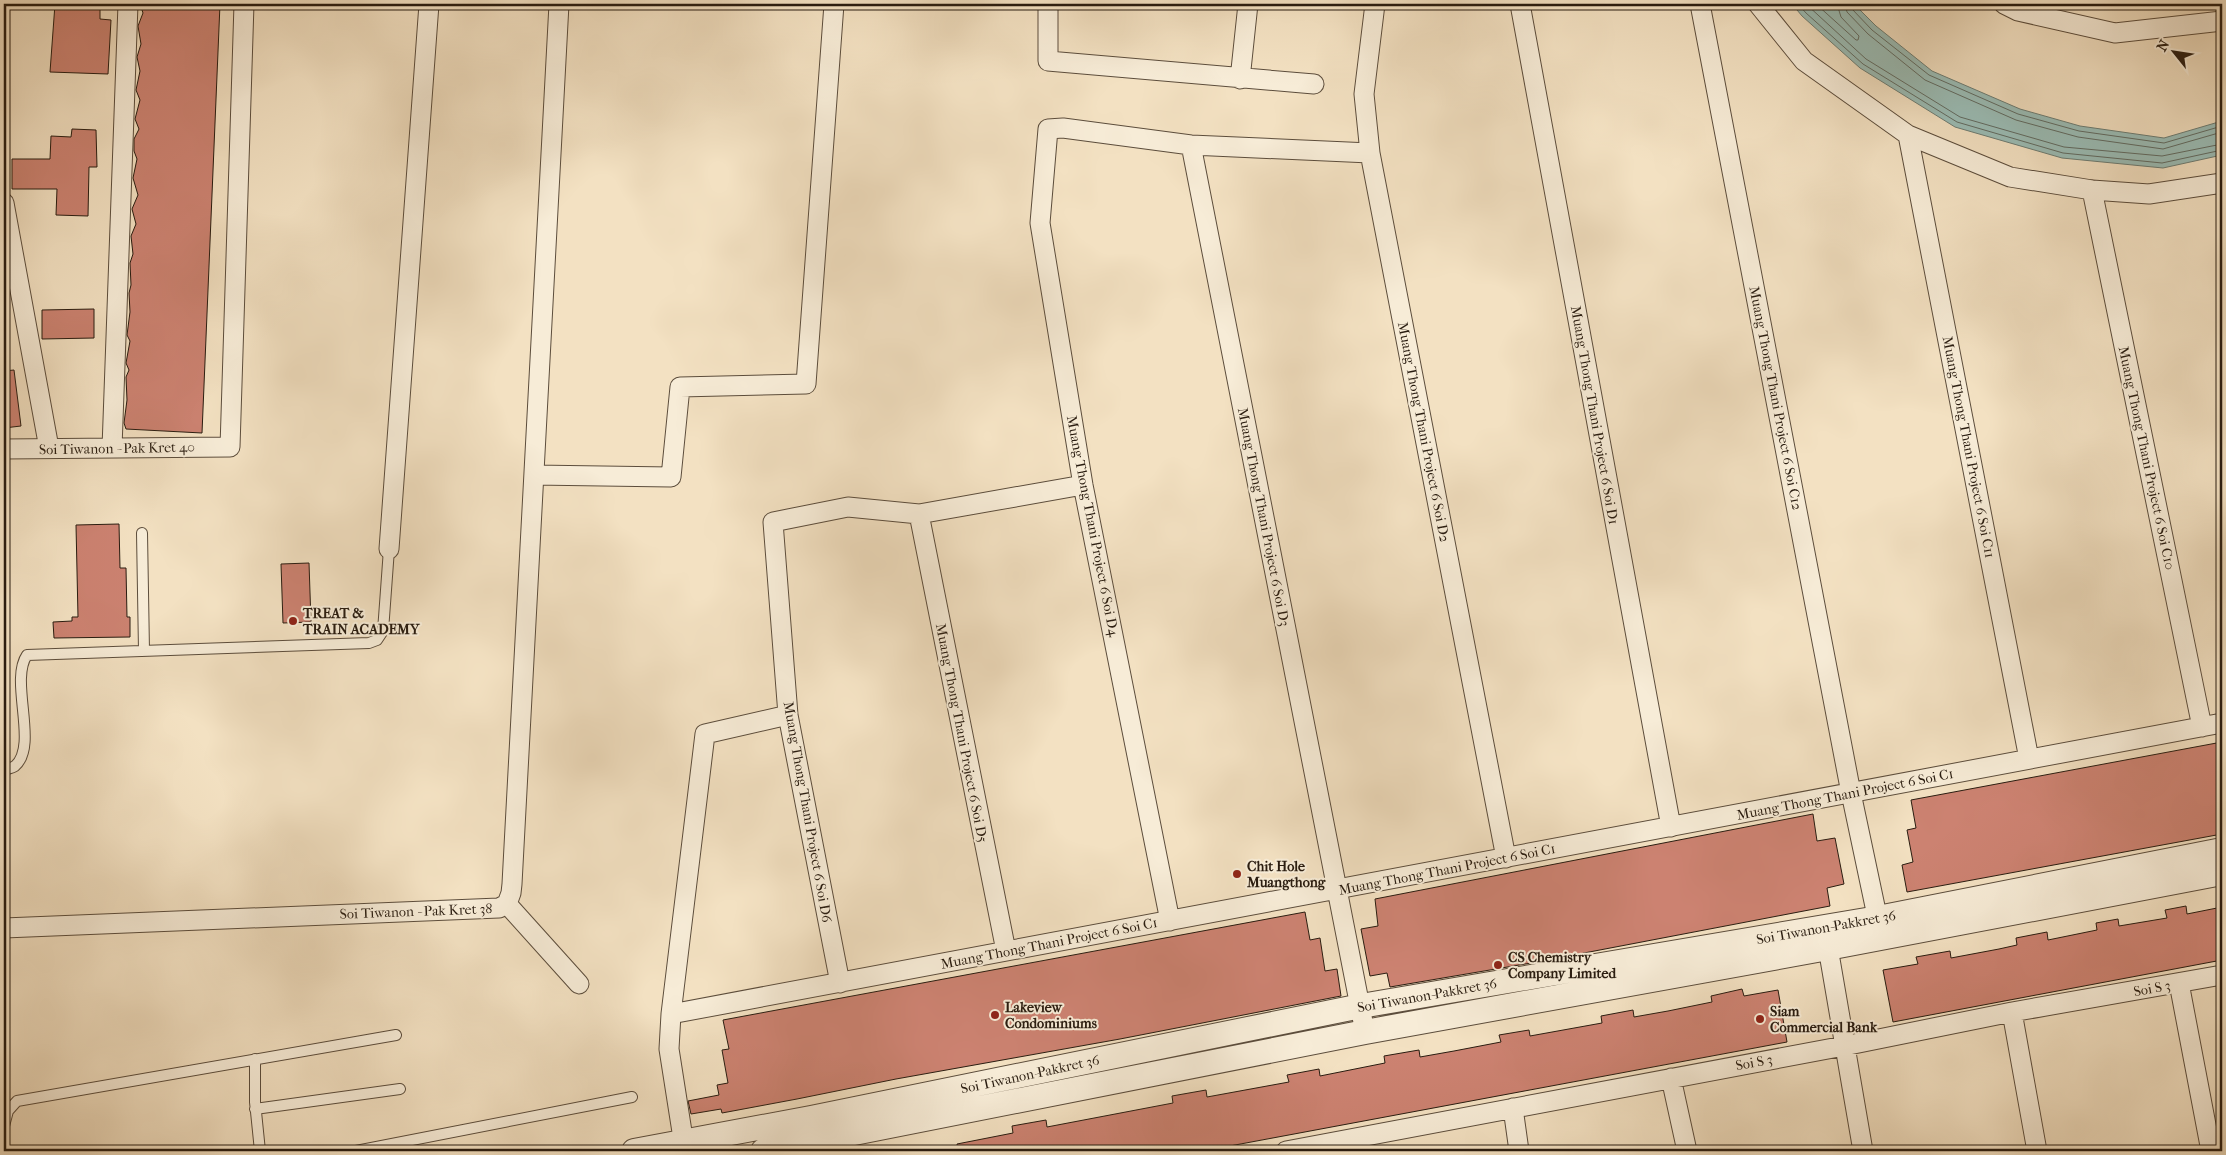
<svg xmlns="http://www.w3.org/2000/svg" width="2226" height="1155" font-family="'IM FELL French Canon',serif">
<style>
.water{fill:#9bbdb6;stroke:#6d7d74}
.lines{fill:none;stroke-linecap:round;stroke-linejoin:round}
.shore{stroke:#626c63;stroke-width:1}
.building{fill:#cc8271;stroke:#291c10}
.service-casing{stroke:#5c4d3c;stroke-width:12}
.minor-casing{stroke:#5c4d3c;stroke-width:21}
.tertiary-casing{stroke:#5c4d3c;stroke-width:26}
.service{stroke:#f7ecd7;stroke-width:10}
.minor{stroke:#f7ecd7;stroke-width:19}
.tertiary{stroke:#f7ecd7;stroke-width:24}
.poi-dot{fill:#8f2418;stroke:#f7ecd7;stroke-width:2}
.labels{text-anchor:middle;stroke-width:4;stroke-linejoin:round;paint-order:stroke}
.street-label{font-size:14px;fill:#291c10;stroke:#f7ecd7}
.poi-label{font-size:14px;font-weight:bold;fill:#291c10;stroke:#f7ecd7;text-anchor:start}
</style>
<rect width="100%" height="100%" fill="#f3e1c2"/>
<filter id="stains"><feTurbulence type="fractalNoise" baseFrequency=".004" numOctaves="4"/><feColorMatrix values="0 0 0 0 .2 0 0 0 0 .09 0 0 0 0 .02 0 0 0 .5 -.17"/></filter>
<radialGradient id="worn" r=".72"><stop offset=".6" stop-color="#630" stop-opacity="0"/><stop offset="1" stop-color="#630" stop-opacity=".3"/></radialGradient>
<path class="water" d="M 1792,4 L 1854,4 L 1876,26 L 1932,71 L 2020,109 L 2080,126 L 2164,138 L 2222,121 L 2222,155 L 2163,168 L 2062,158 L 1955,127 L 1860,68 L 1802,16 Z"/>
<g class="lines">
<path class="shore" d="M 1798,4 L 1806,13 L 1863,64 L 1957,122 L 2063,153 L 2162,163 L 2222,150
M 1806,4 L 1866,59 L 1960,117 L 2064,147 L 2162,156 L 2222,144
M 1816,4 L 1856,40 L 1858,40 L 1859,36 L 1841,17 L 1837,4
M 1845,4 L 1847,12 L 1868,34 L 1925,80 L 2016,120 L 2078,137 L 2163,149 L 2222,132
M 1851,4 L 1852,9 L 1872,30 L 1929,75 L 2018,114 L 2079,131 L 2164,143 L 2222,126"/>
</g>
<path class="building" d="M 55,4 L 100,4 L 100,19 L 111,20 L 108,74 L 50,72 Z
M 140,4 L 220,4 L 202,433 L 126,429 L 124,423 L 127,400 L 126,377 L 129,370 L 126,363 L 130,341 L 127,335 L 130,312 L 129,293 L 131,285 L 130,263 L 133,254 L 131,236 L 136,224 L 132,209 L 138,195 L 133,178 L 137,159 L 134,151 L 134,139 L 139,129 L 135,119 L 140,100 L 136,90 L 140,71 L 137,57 L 141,44 L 138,26 L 143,13 Z
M 72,129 L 96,130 L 97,167 L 89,167 L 88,216 L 56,215 L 57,189 L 12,189 L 12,159 L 50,159 L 51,136 L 71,137 Z
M 94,309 L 94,338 L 42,339 L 42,310 Z
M 14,370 L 21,426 L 4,428 L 4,371 Z
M 119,524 L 120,568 L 126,568 L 127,617 L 130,617 L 130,637 L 54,638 L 53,622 L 72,621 L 72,617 L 78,617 L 76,525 Z
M 309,563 L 311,622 L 283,623 L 281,564 Z
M 2222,742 L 2222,834 L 1907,892 L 1902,865 L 1913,862 L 1907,830 L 1916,828 L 1911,800 Z
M 1813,814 L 1817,841 L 1835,838 L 1844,884 L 1827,888 L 1830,906 L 1537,962 L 1390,987 L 1387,973 L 1370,976 L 1361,929 L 1378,926 L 1375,899 Z
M 2186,906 L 2187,914 L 2222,907 L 2222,960 L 1893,1022 L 1883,970 L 1918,964 L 1916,957 L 1950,951 L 1951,958 L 1999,949 L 2017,945 L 2016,938 L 2047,932 L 2048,940 L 2097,930 L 2096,923 L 2118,919 L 2119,926 L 2167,918 L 2165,910 Z
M 1305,912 L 1310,940 L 1320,938 L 1325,971 L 1337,969 L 1341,996 L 1120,1039 L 896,1079 L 797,1099 L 722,1113 L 721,1109 L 691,1114 L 688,1101 L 719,1095 L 717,1085 L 728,1083 L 722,1050 L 729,1049 L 723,1020 Z
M 1742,989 L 1744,996 L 1778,990 L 1787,1042 L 1203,1151 L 958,1151 L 957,1144 L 1013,1133 L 1012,1126 L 1046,1120 L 1047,1127 L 1173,1103 L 1172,1096 L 1206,1090 L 1207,1097 L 1289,1082 L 1287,1075 L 1319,1069 L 1320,1076 L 1385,1063 L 1384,1056 L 1419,1050 L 1420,1057 L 1454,1051 L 1501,1042 L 1499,1035 L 1529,1030 L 1530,1036 L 1602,1023 L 1601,1016 L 1633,1010 L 1634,1017 L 1668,1011 L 1712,1002 L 1711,996 Z"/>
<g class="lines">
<defs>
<path id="service" d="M 142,533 L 144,651
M 4,770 C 7,769 12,768 15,766 C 39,745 9,681 27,655 L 369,643 L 377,640 L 383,631 L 389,549
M 255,1059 L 255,1102 L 260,1151
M 255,1109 L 400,1089
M 4,1126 L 8,1111 L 17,1101 L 396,1035
M 356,1151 L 632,1097"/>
<path id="minor" d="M 1048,4 L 1048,61 L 1314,84
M 1375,4 L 1364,94 L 1370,153 L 1506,858
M 1520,4 L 1671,827
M 1700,4 L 1851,793 L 1880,930
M 1758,4 L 1804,61 L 1908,135 L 2010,177 L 2092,190 L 2149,194 L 2222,183
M 2004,4 L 2018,11 L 2115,33 L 2222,21
M 1240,79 L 1248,4
M 1908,135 L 2029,759
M 1191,145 L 1365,1032
M 2092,190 L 2202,727
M 4,203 L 49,448
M 112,448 L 128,4
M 4,449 L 230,447 L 244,4
M 534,475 L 671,477 L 680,387 L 806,384 L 834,4
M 919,514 L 1006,951
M 389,549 L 429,4
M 507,904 L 579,984
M 1170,921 L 1083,485 L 1040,223 L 1048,129 L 1063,128 L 1191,145 L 1370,153
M 4,928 L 499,908 L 507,904 L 511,893 L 512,884 L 559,4
M 1826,936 L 1863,1151
M 840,983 L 788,715 L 773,522 L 848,507 L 919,514 L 1083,485
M 2179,983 L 2211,1151
M 2012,1012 L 2037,1151
M 671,1014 L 2222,723
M 1671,1078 L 1687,1151
M 1513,1108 L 1519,1151
M 685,1151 L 669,1049 L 671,1014 L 705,734 L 788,715
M 1286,1151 L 1844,1046 L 2012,1012 L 2222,975"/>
<path id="tertiary" d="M 634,1151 L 811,1118 L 1361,1006 L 1878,918 L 2222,850
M 763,1151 L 1365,1032 L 1828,948 L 2222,873"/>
</defs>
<use href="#service" class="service-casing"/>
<use href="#minor" class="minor-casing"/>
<use href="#tertiary" class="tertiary-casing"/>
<use href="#service" class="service"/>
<use href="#minor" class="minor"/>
<use href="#tertiary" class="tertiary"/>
</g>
<g class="poi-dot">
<circle cx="293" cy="621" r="5"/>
<circle cx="1237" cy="874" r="5"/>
<circle cx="1498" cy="965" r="5"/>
<circle cx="995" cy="1015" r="5"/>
<circle cx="1760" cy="1019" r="5"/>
</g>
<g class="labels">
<g class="street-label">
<text transform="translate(1776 398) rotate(79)" y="5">Muang Thong Thani Project 6 Soi C12</text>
<text transform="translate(1595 415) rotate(80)" y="5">Muang Thong Thani Project 6 Soi D1</text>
<text transform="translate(1424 432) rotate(79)" y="5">Muang Thong Thani Project 6 Soi D2</text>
<text transform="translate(1969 447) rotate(79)" y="5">Muang Thong Thani Project 6 Soi C11</text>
<text transform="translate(117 448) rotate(-1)" y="5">Soi Tiwanon - Pak Kret 40</text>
<text transform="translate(2147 458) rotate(78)" y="5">Muang Thong Thani Project 6 Soi C10</text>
<text transform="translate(1264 517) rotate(79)" y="5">Muang Thong Thani Project 6 Soi D3</text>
<text transform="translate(1093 526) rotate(79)" y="5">Muang Thong Thani Project 6 Soi D4</text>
<text transform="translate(962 733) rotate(79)" y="5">Muang Thong Thani Project 6 Soi D5</text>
<text transform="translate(1845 794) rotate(-11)" y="5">Muang Thong Thani Project 6 Soi C1</text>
<text transform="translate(808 812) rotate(80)" y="5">Muang Thong Thani Project 6 Soi D6</text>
<text transform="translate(1447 869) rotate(-11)" y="5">Muang Thong Thani Project 6 Soi C1</text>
<text transform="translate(416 911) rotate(-2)" y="5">Soi Tiwanon - Pak Kret 38</text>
<text transform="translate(1826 927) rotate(-10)" y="5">Soi Tiwanon-Pakkret 36</text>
<text transform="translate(1049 943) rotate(-11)" y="5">Muang Thong Thani Project 6 Soi C1</text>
<text transform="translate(2152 988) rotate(-10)" y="5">Soi S 3</text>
<text transform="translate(1427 995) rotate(-10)" y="5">Soi Tiwanon-Pakkret 36</text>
<text transform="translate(1754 1062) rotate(-10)" y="5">Soi S 3</text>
<text transform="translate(1030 1074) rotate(-12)" y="5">Soi Tiwanon-Pakkret 36</text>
</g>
<g class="poi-label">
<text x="303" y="618">TREAT &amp;<tspan x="303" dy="16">TRAIN ACADEMY</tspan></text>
<text x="1247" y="871">Chit Hole<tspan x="1247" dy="16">Muangthong</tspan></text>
<text x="1508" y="962">CS Chemistry<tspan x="1508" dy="16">Company Limited</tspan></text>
<text x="1005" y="1012">Lakeview<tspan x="1005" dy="16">Condominiums</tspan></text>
<text x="1770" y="1016">Siam<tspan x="1770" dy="16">Commercial Bank</tspan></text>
</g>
</g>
<rect width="2226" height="1155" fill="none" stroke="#f3e1c2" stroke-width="20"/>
<rect x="5" y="5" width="2216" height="1145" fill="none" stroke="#291c10" stroke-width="2.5"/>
<rect x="10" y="10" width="2206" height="1135" fill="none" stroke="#291c10"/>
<g transform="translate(2174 52) rotate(300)" stroke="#f7ecd7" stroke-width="4" paint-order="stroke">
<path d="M0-4L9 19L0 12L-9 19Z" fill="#291c10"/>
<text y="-8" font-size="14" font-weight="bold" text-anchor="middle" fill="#291c10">N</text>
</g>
<rect width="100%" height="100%" filter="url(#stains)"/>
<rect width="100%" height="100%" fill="url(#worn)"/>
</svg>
